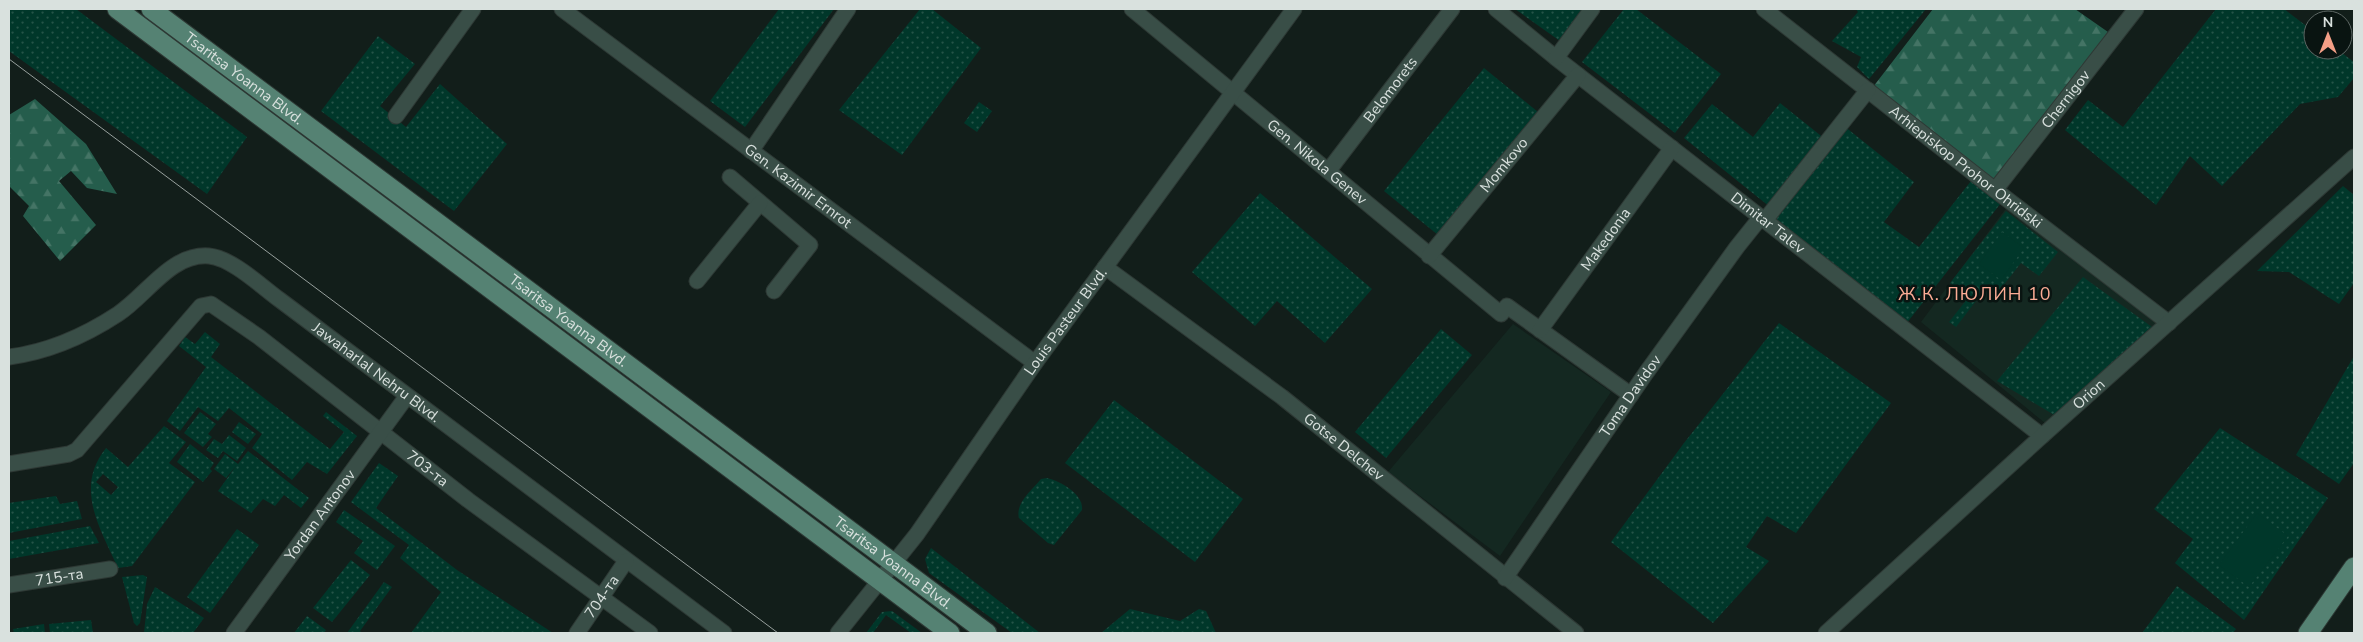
<svg xmlns="http://www.w3.org/2000/svg" width="2363" height="642" font-family="'Nunito Sans',sans-serif">
<style>
.built{fill:#142821}
.green{fill:url(#green-dots);fill-rule:evenodd}
.forest{fill:url(#forest-firs)}
.pitch{fill:#00372a}
.lines{fill:none;stroke-linecap:round;stroke-linejoin:round}
.minor-casing{stroke:#2e3935;stroke-width:17}
.major-casing{stroke:#2e3935;stroke-width:21}
.minor{stroke:#394e47;stroke-width:15}
.major{stroke:#558273;stroke-width:19}
.tram{stroke:#97a09d;stroke-width:1}
.labels{text-anchor:middle;stroke-width:5;stroke-linejoin:round;paint-order:stroke}
.street-label{font-size:15px;fill:#d9e1de;stroke:#091411}
.quarter-label{font-size:18px;letter-spacing:1px;fill:#fcac95;stroke:#091411}
</style>
<defs>
<pattern id="green-dots" width="8" height="8" patternUnits="userSpaceOnUse" patternTransform="scale(1.25)"><rect width="8" height="8" fill="#00372a"/><path d="M2 2h.1M6 6h.1" fill="none" stroke="#255448" stroke-width="1.8" stroke-linecap="round"/></pattern>
<pattern id="forest-firs" width="22" height="20" patternUnits="userSpaceOnUse" patternTransform="scale(1.25)"><rect width="22" height="20" fill="#255d4c"/><path d="M5 1l3.5 6h-7zM16 11l3.5 6h-7z" fill="#447465"/></pattern>
</defs>
<rect width="100%" height="100%" fill="#121e1a"/>
<path class="built" d="M 2007,207 L 2157,324 L 2045,423 L 1921,322 Z
M 1513,324 L 1611,392 L 1500,556 L 1388,472 Z"/>
<path class="green" d="M 9,9 L 76,9 L 247,137 L 207,194 L 9,51 Z
M 779,9 L 834,9 L 745,127 L 710,101 Z
M 920,9 L 932,9 L 981,48 L 902,155 L 839,110 Z
M 1515,9 L 1584,9 L 1560,41 Z
M 1624,9 L 1636,9 L 1721,74 L 1675,133 L 1582,62 Z
M 1856,9 L 1926,9 L 1869,79 L 1857,67 L 1861,57 L 1832,41 L 1858,12 Z
M 2216,9 L 2284,9 L 2313,31 L 2313,50 L 2338,50 L 2354,62 L 2354,78 L 2338,97 L 2300,104 L 2222,186 L 2190,156 L 2156,205 L 2065,130 L 2088,100 L 2123,127 Z
M 378,36 L 415,64 L 380,106 L 406,127 L 440,84 L 507,144 L 454,211 L 321,111 Z
M 1484,68 L 1538,112 L 1438,235 L 1384,191 Z
M 979,102 L 992,111 L 977,132 L 964,123 Z
M 1780,103 L 1825,139 L 1770,207 L 1684,138 L 1712,104 L 1753,137 Z
M 1844,126 L 1914,182 L 1884,222 L 1919,247 L 1971,181 L 2001,203 L 1906,324 L 1771,219 Z
M 2343,186 L 2354,195 L 2354,283 L 2339,304 L 2289,272 L 2257,271 Z
M 1260,193 L 1372,289 L 1325,343 L 1277,301 L 1255,326 L 1192,272 Z
M 2006,211 L 2058,252 L 2039,276 L 2021,263 L 1999,291 L 1989,284 L 1956,327 L 1949,322 L 1968,298 L 1950,283 Z
M 2083,277 L 2152,327 L 2056,416 L 1997,381 Z
M 1779,323 L 1891,403 L 1796,533 L 1767,516 L 1746,547 L 1769,561 L 1713,623 L 1611,542 L 1684,443 Z
M 1441,329 L 1472,355 L 1386,458 L 1355,432 Z
M 205,332 L 220,344 L 211,357 L 330,449 L 344,432 L 323,416 L 326,412 L 357,436 L 327,474 L 307,462 L 292,480 L 252,448 L 262,434 L 229,408 L 218,421 L 198,407 L 180,431 L 167,421 L 206,367 L 179,346 L 185,337 L 195,344 Z
M 2354,356 L 2354,463 L 2339,484 L 2296,455 Z
M 1114,400 L 1243,499 L 1195,562 L 1065,463 Z
M 200,412 L 216,424 L 208,434 L 212,437 L 203,447 L 184,433 Z
M 239,422 L 256,434 L 248,444 L 232,432 Z
M 164,426 L 186,442 L 169,463 L 195,482 L 132,566 L 118,568 C 100,528 74,488 106,448 L 128,467 ZM 103,474 L 118,487 L 111,495 L 96,482 Z
M 2220,428 L 2328,498 L 2244,620 L 2175,563 L 2193,539 L 2154,509 Z
M 229,435 L 246,448 L 237,461 L 223,451 L 218,458 L 206,450 L 214,439 L 222,444 Z
M 190,444 L 214,463 L 210,469 L 212,471 L 203,482 L 177,462 Z
M 248,451 L 309,498 L 301,508 L 284,495 L 275,506 L 263,499 L 251,513 L 218,491 L 236,466 L 226,478 L 214,469 L 225,454 L 238,464 Z
M 379,463 L 398,476 L 376,508 L 457,570 L 553,633 L 411,633 L 441,592 L 400,558 L 409,545 L 351,502 Z
M 1047,478 C 1060,481 1084,494 1082,510 L 1054,545 L 1048,543 L 1019,518 C 1015,503 1032,490 1041,479 Z
M 56,496 L 60,504 L 77,501 L 82,519 L 9,533 L 9,503 Z
M 344,510 L 395,546 L 377,570 L 354,553 L 363,541 L 336,522 Z
M 90,526 L 99,543 L 9,559 L 9,541 Z
M 237,529 L 259,545 L 210,613 L 187,597 Z
M 931,548 L 1040,633 L 1012,633 L 929,573 L 925,559 Z
M 351,560 L 370,575 L 332,622 L 313,608 Z
M 143,575 L 147,577 L 140,623 L 137,626 L 134,623 L 122,577 Z
M 384,582 L 392,587 L 360,631 L 362,633 L 347,633 Z
M 2177,586 L 2236,629 L 2233,633 L 2142,633 Z
M 155,587 L 204,618 L 193,633 L 144,633 L 147,604 Z
M 1130,609 L 1180,621 L 1199,609 L 1206,611 L 1216,633 L 1101,633 Z
M 892,611 L 922,633 L 911,633 L 886,615 L 873,633 L 866,633 L 882,612 Z
M 307,616 L 326,630 L 324,633 L 294,633 Z
M 91,620 L 93,633 L 50,633 L 49,624 Z
M 44,624 L 45,633 L 14,633 L 13,629 Z"/>
<path class="forest" d="M 1933,9 L 2075,9 L 2108,32 L 1997,182 L 1873,87 Z
M 35,99 L 86,144 L 117,194 L 87,188 L 71,171 L 59,181 L 96,225 L 60,261 L 23,216 L 29,206 L 9,186 L 9,115 Z"/>
<path class="pitch" d="M 2002,232 L 2024,248 L 2001,280 L 1979,264 Z
M 2257,513 L 2288,536 L 2249,587 L 2219,565 Z"/>
<g class="lines">
<defs>
<g id="minor">
<path id="s1" d="M 562,9 L 1035,363"/>
<path id="s2" d="M 1132,9 L 1501,314 L 1507,306 L 1631,395"/>
<path id="s3" d="M 1496,9 L 1556,58 L 2042,436"/>
<path id="s4" d="M 1764,9 L 1995,190 L 2169,323"/>
<path d="M 1556,58 L 1592,9"/>
<path d="M 396,116 L 473,9"/>
<path d="M 751,151 L 848,9"/>
<path id="s5" d="M 1329,170 L 1452,9"/>
<path d="M 730,177 L 810,245 L 774,291"/>
<path id="s6" d="M 1995,190 L 2136,9"/>
<path d="M 1765,220 L 1868,90"/>
<path id="s7" d="M 1429,256 L 1578,75"/>
<path id="s8" d="M 1105,267 L 1282,397 L 1576,633"/>
<path d="M 697,281 L 760,203"/>
<path id="s9" d="M 1540,330 L 1672,148"/>
<path id="s10" d="M 9,357 C 47,352 86,335 118,314 C 147,295 171,253 209,256 C 232,258 262,287 280,300 L 724,633"/>
<path id="s11" d="M 9,464 L 69,454 L 77,450 L 201,306 L 211,304 L 259,337 L 468,500 L 650,633"/>
<path id="s12" d="M 1505,578 L 1646,373 L 1737,247 L 1761,217"/>
<path id="s13" d="M 9,585 L 110,569"/>
<path id="s14" d="M 234,633 L 407,396"/>
<path id="s15" d="M 577,633 L 626,561"/>
<path id="s16" d="M 838,633 L 917,534 L 1035,363 L 1294,9"/>
<path id="s17" d="M 1826,633 L 2042,436 L 2354,157"/>
</g>
<g id="major">
<path d="M 117,9 L 950,633"/>
<path id="s18" d="M 151,9 L 987,633"/>
<path d="M 2308,633 L 2354,567"/>
</g>
</defs>
<use href="#minor" class="minor-casing"/>
<use href="#major" class="major-casing"/>
<use href="#minor" class="minor"/>
<use href="#major" class="major"/>
<path class="tram" d="M 9,59 L 778,633"/>
</g>
<g class="labels">
<g class="street-label">
<text dy="5" stroke="none"><textPath href="#s18" startOffset="116">Tsaritsa Yoanna Blvd.</textPath></text>
<text dy="5" stroke="none"><textPath href="#s5" startOffset="101">Belomorets</textPath></text>
<text dy="5" stroke="none"><textPath href="#s6" startOffset="115">Chernigov</textPath></text>
<text dy="5" stroke="none"><textPath href="#s2" startOffset="240">Gen. Nikola Genev</textPath></text>
<text dy="5" stroke="none"><textPath href="#s7" startOffset="118">Momkovo</textPath></text>
<text dy="5" stroke="none"><textPath href="#s4" startOffset="256">Arhiepiskop Prohor Ohridski</textPath></text>
<text dy="5" stroke="none"><textPath href="#s1" startOffset="295">Gen. Kazimir Ernrot</textPath></text>
<text dy="5" stroke="none"><textPath href="#s3" startOffset="346">Dimitar Talev</textPath></text>
<text dy="5" stroke="none"><textPath href="#s9" startOffset="112">Makedonia</textPath></text>
<text dy="5" stroke="none"><textPath href="#s18" startOffset="521">Tsaritsa Yoanna Blvd.</textPath></text>
<text dy="5" stroke="none"><textPath href="#s16" startOffset="386">Louis Pasteur Blvd.</textPath></text>
<text dy="5" stroke="none"><textPath href="#s10" startOffset="434">Jawaharlal Nehru Blvd.</textPath></text>
<text dy="5" stroke="none"><textPath href="#s17" startOffset="355">Orion</textPath></text>
<text dy="5" stroke="none"><textPath href="#s12" startOffset="221">Toma Davidov</textPath></text>
<text dy="5" stroke="none"><textPath href="#s8" startOffset="299">Gotse Delchev</textPath></text>
<text dy="5" stroke="none"><textPath href="#s11" startOffset="542">703-та</textPath></text>
<text dy="5" stroke="none"><textPath href="#s14" startOffset="146">Yordan Antonov</textPath></text>
<text dy="5" stroke="none"><textPath href="#s18" startOffset="926">Tsaritsa Yoanna Blvd.</textPath></text>
<text dy="5" stroke="none"><textPath href="#s13" startOffset="51">715-та</textPath></text>
<text dy="5" stroke="none"><textPath href="#s15" startOffset="44">704-та</textPath></text>
</g>
<g class="quarter-label">
<text x="1975" y="300">Ж.К. ЛЮЛИН 10</text>
</g>
</g>
<rect width="2363" height="642" fill="none" stroke="#d9e1de" stroke-width="20"/>
<g transform="translate(2328 35)"><circle r="24" fill="#091411" stroke="#5c6663"/>
<path d="M0-4L9 19L0 12L-9 19Z" fill="#f39f86"/>
<text y="-8" font-size="14" font-weight="bold" text-anchor="middle" fill="#d9e1de">N</text>
</g>
</svg>
